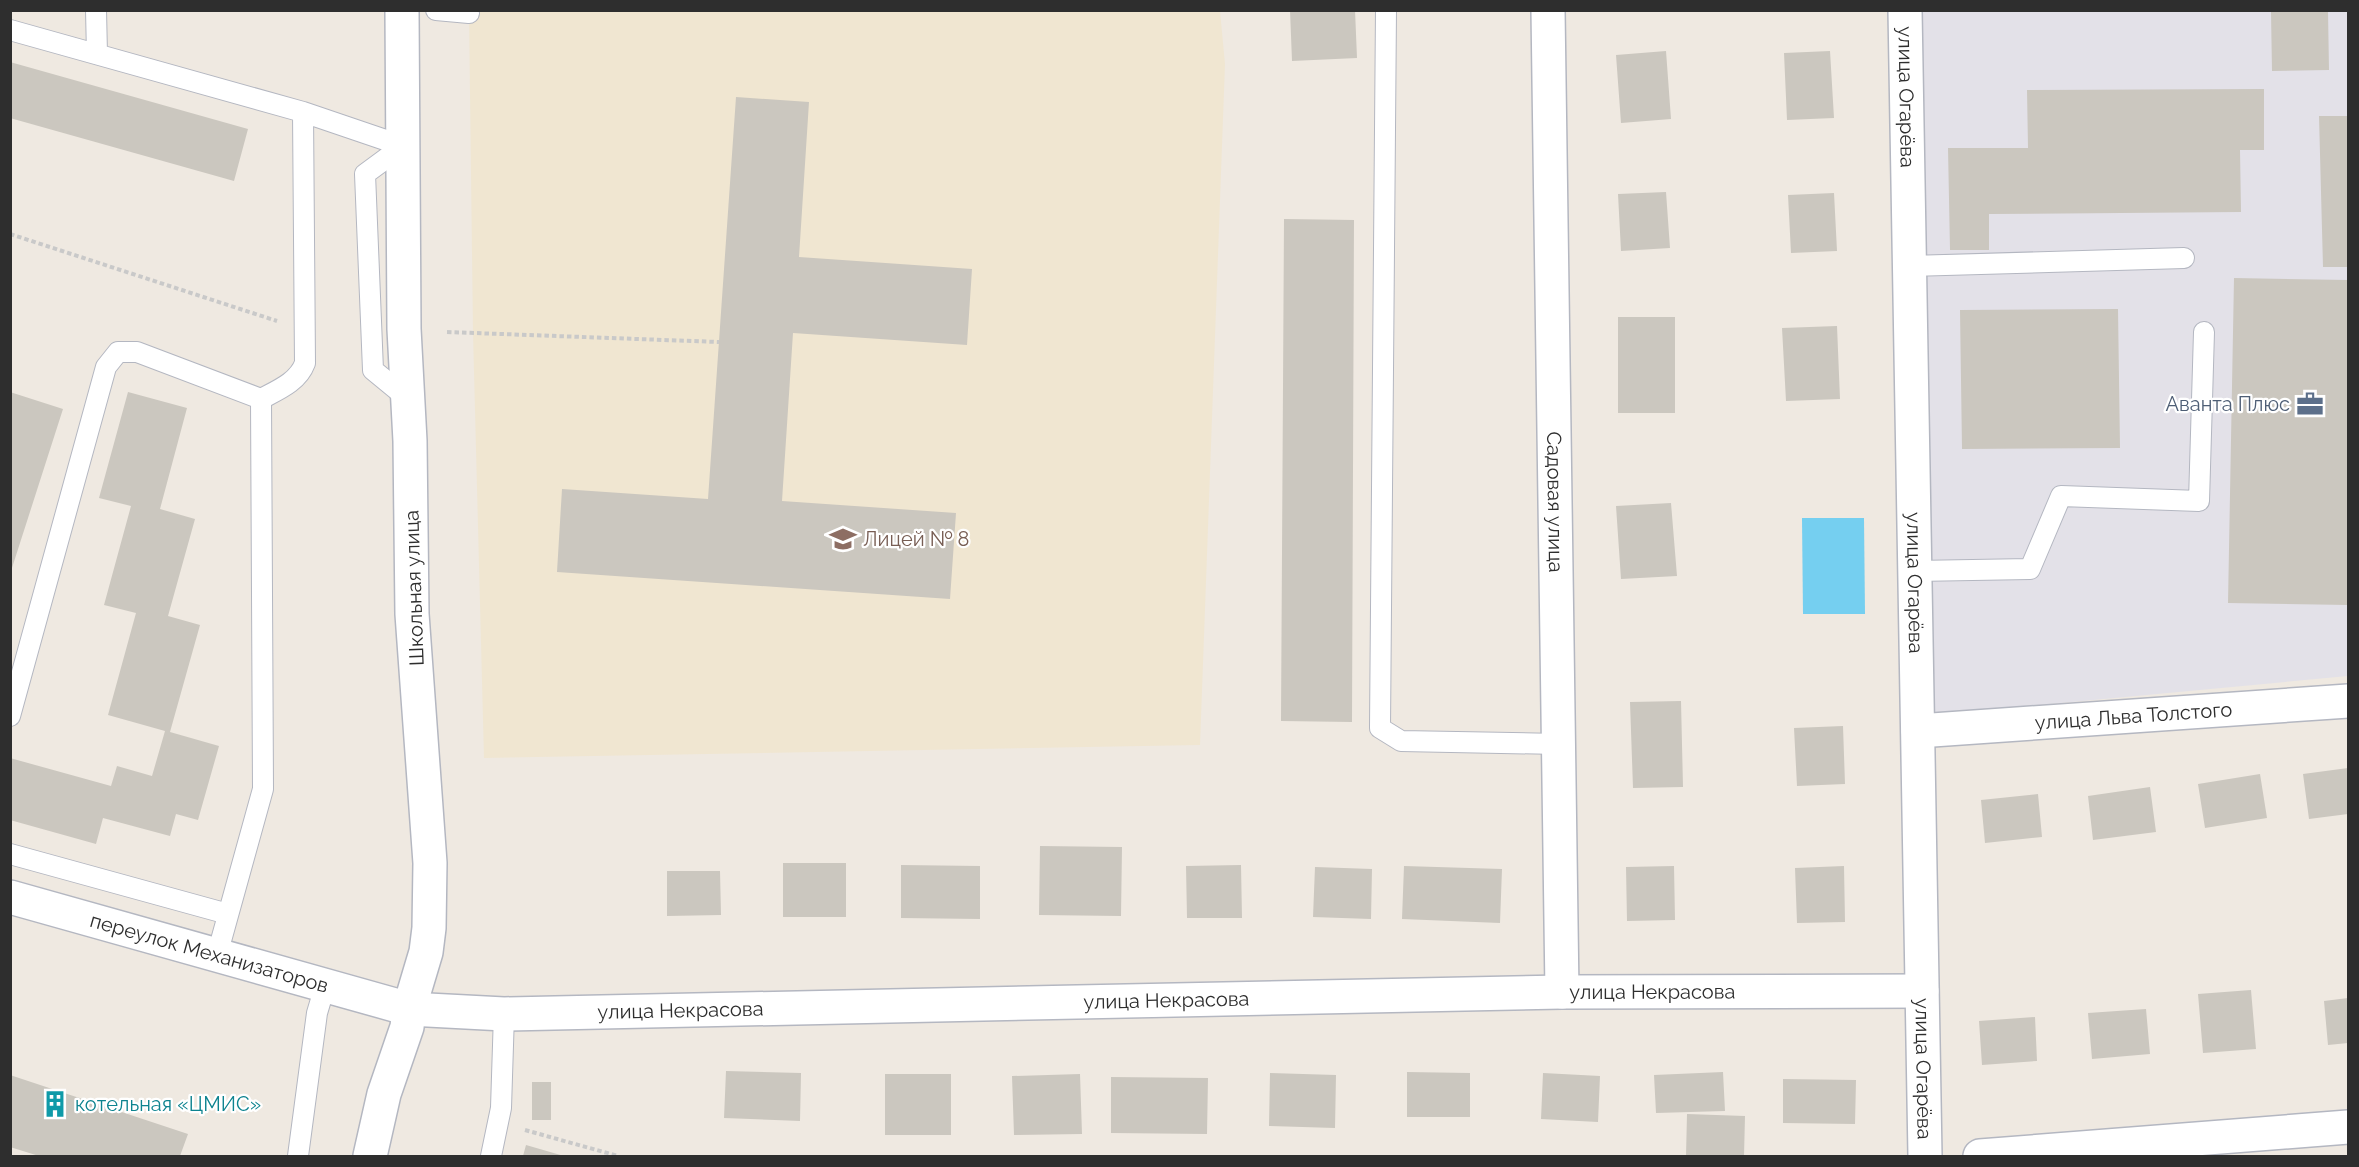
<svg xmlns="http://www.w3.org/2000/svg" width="2359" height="1167" font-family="Raleway,sans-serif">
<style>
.industrial{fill:#e3e1e8}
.education{fill:#f0e6d1}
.water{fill:#75cff0}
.building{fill:#cbc7bf}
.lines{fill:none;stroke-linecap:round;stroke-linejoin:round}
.lane-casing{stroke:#b4b7c1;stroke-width:22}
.street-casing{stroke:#b4b7c1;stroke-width:36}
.path{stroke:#c9c9c9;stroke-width:4;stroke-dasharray:4.5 3;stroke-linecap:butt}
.lane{stroke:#fff;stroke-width:20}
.street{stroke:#fff;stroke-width:33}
.labels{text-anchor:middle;stroke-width:4.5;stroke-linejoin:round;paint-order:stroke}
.street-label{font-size:20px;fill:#2e2e2e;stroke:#fff}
.service-label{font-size:20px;fill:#4e5e75;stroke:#fff;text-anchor:end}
.education-label{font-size:20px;fill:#785e54;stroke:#fff;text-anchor:start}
.culture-label{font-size:20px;fill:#0d838f;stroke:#fff;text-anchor:start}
</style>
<rect width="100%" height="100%" fill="#efe9e1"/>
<path class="industrial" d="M 1920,11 L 2348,11 L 2348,676 L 1932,715 Z"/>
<path class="education" d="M 469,11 L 1220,11 L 1225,64 L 1200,745 L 484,758 L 473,333 Z"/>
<path class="water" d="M 1802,518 L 1864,518 L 1865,614 L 1803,614 Z"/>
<path class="building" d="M 1290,10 L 1355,10 L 1357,58 L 1292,61 Z
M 2328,11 L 2329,70 L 2272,71 L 2271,12 Z
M 1666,51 L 1671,119 L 1621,123 L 1616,55 Z
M 1830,51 L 1834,118 L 1787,120 L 1784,53 Z
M 10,62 L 248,129 L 234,181 L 10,118 Z
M 2264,89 L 2264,150 L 2240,150 L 2241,212 L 1989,214 L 1989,250 L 1950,250 L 1948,148 L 2028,148 L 2027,90 Z
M 736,97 L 809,102 L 799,257 L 972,269 L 967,345 L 793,333 L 782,501 L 956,513 L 950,599 L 557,572 L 562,489 L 708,499 Z
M 2319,116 L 2348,116 L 2348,267 L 2323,267 Z
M 1666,192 L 1670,248 L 1621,251 L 1618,194 Z
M 1834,193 L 1837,251 L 1791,253 L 1788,195 Z
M 1284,219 L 1354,220 L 1352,722 L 1281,721 Z
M 2234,278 L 2348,280 L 2348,605 L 2228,603 Z
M 2118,309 L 2120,448 L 1962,449 L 1960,310 Z
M 1618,317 L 1675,317 L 1675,413 L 1618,413 Z
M 1837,326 L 1840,399 L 1786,401 L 1782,328 Z
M 10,392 L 63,409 L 11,571 L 10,571 Z
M 128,392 L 187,408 L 160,509 L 195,519 L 168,616 L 200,625 L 170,732 L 219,746 L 198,820 L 176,814 L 170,836 L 103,818 L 96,844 L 10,820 L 10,758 L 111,786 L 117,766 L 152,776 L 165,731 L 108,715 L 136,613 L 104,605 L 131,506 L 99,498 Z
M 1671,503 L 1677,576 L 1621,579 L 1616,506 Z
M 1681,701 L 1683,787 L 1633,788 L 1630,702 Z
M 1843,726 L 1845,784 L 1797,786 L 1794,728 Z
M 2348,768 L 2348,814 L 2309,819 L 2303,774 Z
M 2260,774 L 2267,818 L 2205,828 L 2198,784 Z
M 2150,787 L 2156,832 L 2093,840 L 2088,796 Z
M 2038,794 L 2042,837 L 1985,843 L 1981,800 Z
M 1040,846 L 1122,847 L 1121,916 L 1039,915 Z
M 783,863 L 846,863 L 846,917 L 783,917 Z
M 901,865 L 980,866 L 980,919 L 901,918 Z
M 1241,865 L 1242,918 L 1187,918 L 1186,866 Z
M 1404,866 L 1502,869 L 1500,923 L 1402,919 Z
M 1674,866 L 1675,920 L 1627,921 L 1626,867 Z
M 1844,866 L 1845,922 L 1797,923 L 1795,868 Z
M 1315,867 L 1372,869 L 1371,919 L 1313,917 Z
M 667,871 L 720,871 L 721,915 L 667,916 Z
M 2251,990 L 2256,1049 L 2203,1053 L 2198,994 Z
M 2348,998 L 2348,1043 L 2328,1045 L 2324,1001 Z
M 2146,1009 L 2150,1054 L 2092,1059 L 2088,1013 Z
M 2035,1017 L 2037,1061 L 1982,1065 L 1979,1021 Z
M 726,1071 L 801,1073 L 800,1121 L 724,1118 Z
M 1407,1072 L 1470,1073 L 1470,1117 L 1407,1117 Z
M 1723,1072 L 1725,1111 L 1656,1113 L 1654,1075 Z
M 1270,1073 L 1336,1075 L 1335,1128 L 1269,1126 Z
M 1543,1073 L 1600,1076 L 1598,1122 L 1541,1119 Z
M 885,1074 L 951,1074 L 951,1135 L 885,1135 Z
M 1080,1074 L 1082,1134 L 1014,1135 L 1012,1076 Z
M 10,1075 L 188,1134 L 180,1156 L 39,1156 L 10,1147 Z
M 1111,1077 L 1208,1078 L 1207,1134 L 1111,1133 Z
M 1783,1079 L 1856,1080 L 1855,1124 L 1783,1123 Z
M 532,1082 L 551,1082 L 551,1120 L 532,1120 Z
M 1687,1114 L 1745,1116 L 1744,1156 L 1686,1156 Z
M 526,1145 L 564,1156 L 523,1156 Z"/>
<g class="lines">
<defs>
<path id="lane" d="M 96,10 L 97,54
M 436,10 L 469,13
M 1386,10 L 1380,728 L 1401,741 L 1559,744
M 10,30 L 303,112 L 403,146
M 403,146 L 365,174 L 373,370 L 407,398
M 1910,266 L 2184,258
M 261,399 C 278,390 298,382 305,363 L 303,112
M 1915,571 L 2030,569 L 2061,496 L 2199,501 L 2204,332
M 10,716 L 106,367 L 118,352 L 137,352 L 261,399 L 263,789 L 217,955
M 10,854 L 228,914
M 298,1156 L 317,1013 L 325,986
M 491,1156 L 501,1108 L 504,1014"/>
<g id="street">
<path id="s1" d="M 1548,10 L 1562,992"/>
<path id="s2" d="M 1905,10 L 1925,1156"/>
<path id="s3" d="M 1918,731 L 2348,701"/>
<path id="s4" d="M 10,897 L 409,1009 L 504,1014 L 1562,992 L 1922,991"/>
<path d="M 370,1156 L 384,1094 L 407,1027 L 409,1009 L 426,952 L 429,928 L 430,863 L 412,614 L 410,441 L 404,329 L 402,10"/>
<path d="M 1980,1156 L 2348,1127"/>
</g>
</defs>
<use href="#lane" class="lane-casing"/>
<use href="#street" class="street-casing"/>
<path class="path" d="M 10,234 L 277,321
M 447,332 L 719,342
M 525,1130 L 618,1156"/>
<use href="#lane" class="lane"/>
<use href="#street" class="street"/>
</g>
<defs>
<symbol id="office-bare" viewBox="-9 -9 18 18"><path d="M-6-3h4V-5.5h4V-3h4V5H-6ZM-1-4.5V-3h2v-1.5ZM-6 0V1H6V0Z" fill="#5c6f8a" stroke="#fff" stroke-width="2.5" paint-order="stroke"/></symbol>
<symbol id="school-bare" viewBox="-9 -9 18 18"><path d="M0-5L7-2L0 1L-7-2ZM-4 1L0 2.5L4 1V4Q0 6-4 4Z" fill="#8d6e63" stroke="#fff" stroke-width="2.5" paint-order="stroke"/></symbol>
<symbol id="building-bare" viewBox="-9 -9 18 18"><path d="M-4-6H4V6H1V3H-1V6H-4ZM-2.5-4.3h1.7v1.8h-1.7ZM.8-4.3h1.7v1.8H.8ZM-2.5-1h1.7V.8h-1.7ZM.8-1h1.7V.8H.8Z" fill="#0f9aa8" stroke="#fff" stroke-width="2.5" paint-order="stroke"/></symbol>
</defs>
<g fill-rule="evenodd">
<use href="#office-bare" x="2291" y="385" width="38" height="38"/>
<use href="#school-bare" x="824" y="520" width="38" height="38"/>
<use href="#building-bare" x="36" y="1085" width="38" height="38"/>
</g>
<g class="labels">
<g class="street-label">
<text dy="7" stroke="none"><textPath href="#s2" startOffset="87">улица Огарёва</textPath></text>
<text dy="7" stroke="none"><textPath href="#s1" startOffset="492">Садовая улица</textPath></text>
<text dy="7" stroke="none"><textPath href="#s2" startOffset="573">улица Огарёва</textPath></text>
<text transform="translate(414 588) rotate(-92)" y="7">Школьная улица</text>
<text dy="7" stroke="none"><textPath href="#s3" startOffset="216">улица Льва Толстого</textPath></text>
<text dy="7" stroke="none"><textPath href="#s4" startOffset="207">переулок Механизаторов</textPath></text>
<text dy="7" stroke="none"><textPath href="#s4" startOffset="1658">улица Некрасова</textPath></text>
<text dy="7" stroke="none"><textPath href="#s4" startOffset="1172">улица Некрасова</textPath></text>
<text dy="7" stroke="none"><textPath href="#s4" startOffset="686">улица Некрасова</textPath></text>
<text dy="7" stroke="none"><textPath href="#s2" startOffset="1059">улица Огарёва</textPath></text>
</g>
<g class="service-label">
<text x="2290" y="411">Аванта Плюс</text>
</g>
<g class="education-label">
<text x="863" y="546">Лицей № 8</text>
</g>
<g class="culture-label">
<text x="75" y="1111">котельная «ЦМИС»</text>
</g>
</g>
<rect width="2359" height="1167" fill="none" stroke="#2e2e2e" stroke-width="24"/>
</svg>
